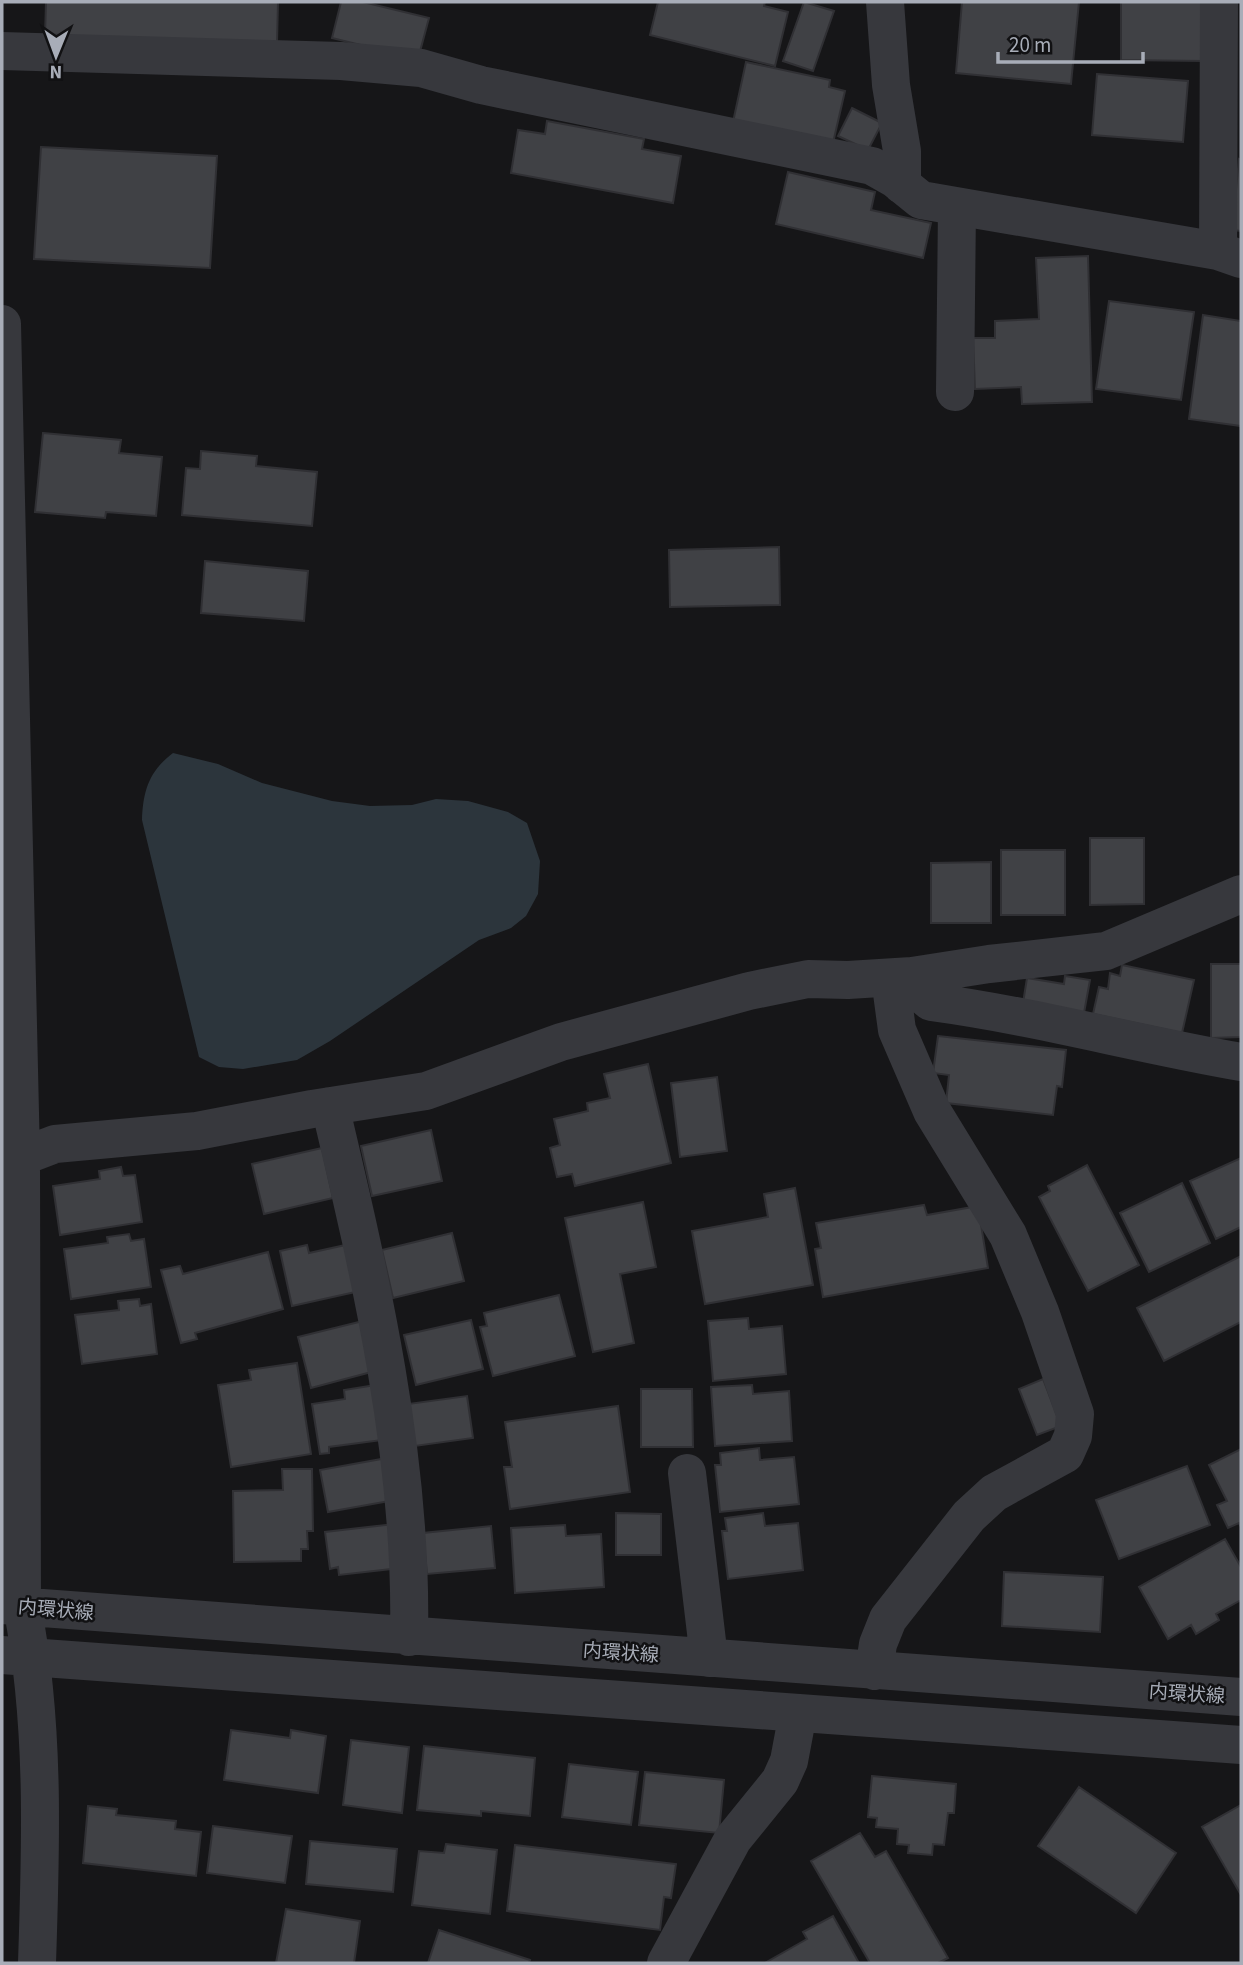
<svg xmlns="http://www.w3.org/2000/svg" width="1243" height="1965" font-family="'Source Sans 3','Noto Sans JP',sans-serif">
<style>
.water{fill:#2c353c}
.building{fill:#404145;stroke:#303034;stroke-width:2}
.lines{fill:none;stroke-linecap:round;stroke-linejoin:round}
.minor{stroke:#37383d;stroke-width:38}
.labels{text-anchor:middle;stroke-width:5;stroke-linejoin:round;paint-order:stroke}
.street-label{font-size:19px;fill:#a8adb8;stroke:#111113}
</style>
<rect width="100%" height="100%" fill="#161618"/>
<path class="water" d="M 173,753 L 218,764 L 262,783 L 332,801 L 370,806 L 412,805 L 436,799 L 468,801 L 508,812 L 527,823 L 540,861 L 538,894 L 526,916 L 511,928 L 479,940 L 330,1041 L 297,1060 L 243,1069 L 219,1067 L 199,1057 L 142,820 C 143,791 149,771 173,753 Z"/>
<path class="building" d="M 46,2 L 278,2 L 277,43 L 45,36 Z
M 341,2 L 363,2 L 429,18 L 418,59 L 332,38 Z
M 658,2 L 765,2 L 764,6 L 788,12 L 775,66 L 650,35 Z
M 804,2 L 834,11 L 813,71 L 783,61 Z
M 962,2 L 1079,2 L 1071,84 L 956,73 Z
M 1121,2 L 1202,2 L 1204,61 L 1121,60 Z
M 746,62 L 830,80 L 829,87 L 845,91 L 833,143 L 733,122 Z
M 1097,74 L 1188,81 L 1183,142 L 1092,135 Z
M 852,108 L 882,123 L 868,150 L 838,136 Z
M 547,121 L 644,139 L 642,149 L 681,156 L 673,203 L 511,173 L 518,130 L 545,134 Z
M 41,147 L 217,156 L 210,268 L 34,259 Z
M 1239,159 L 1241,160 L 1241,231 L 1232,230 Z
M 788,172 L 875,192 L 871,210 L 931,223 L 923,258 L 776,224 Z
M 1088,256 L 1092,402 L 1022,404 L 1021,387 L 975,389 L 973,338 L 995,338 L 995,321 L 1039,319 L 1036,258 Z
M 1109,301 L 1194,312 L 1181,400 L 1096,389 Z
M 1203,315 L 1241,321 L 1241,426 L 1189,419 Z
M 43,433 L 121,440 L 119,453 L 162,457 L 156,516 L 106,512 L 105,518 L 35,512 Z
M 201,451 L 257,456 L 256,466 L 317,472 L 312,526 L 182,515 L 186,468 L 200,469 Z
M 779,547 L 780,605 L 670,607 L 669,550 Z
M 205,561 L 308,571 L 304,621 L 201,613 Z
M 1090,838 L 1144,838 L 1144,904 L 1090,905 Z
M 1001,850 L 1065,850 L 1065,915 L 1001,915 Z
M 991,862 L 991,923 L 931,923 L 931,863 Z
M 1211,964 L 1241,964 L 1241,1037 L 1211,1038 Z
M 1122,965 L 1194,980 L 1182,1033 L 1093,1014 L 1099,987 L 1108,989 L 1110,973 L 1120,976 Z
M 1065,976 L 1090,980 L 1084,1013 L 1023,1003 L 1027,978 L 1064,984 Z
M 938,1036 L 1066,1050 L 1062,1087 L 1057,1086 L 1053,1115 L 946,1103 L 949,1075 L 933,1073 Z
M 648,1064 L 671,1163 L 575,1186 L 572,1174 L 557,1177 L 550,1148 L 560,1145 L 554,1119 L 588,1111 L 587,1103 L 610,1098 L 604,1074 Z
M 717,1077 L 727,1151 L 680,1157 L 671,1083 Z
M 431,1130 L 442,1181 L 372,1196 L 361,1146 Z
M 322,1148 L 333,1198 L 264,1214 L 252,1164 Z
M 1241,1158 L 1241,1227 L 1216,1239 L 1190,1181 Z
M 1087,1165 L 1139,1265 L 1088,1291 L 1039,1197 L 1050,1191 L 1048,1186 Z
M 121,1167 L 123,1176 L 135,1175 L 142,1222 L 60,1235 L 53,1186 L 100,1179 L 99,1171 Z
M 1182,1183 L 1210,1243 L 1149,1272 L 1120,1213 Z
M 795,1188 L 813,1285 L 705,1304 L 692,1231 L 768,1217 L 764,1194 Z
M 643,1202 L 656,1267 L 620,1274 L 634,1343 L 593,1352 L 565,1218 Z
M 924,1205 L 927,1215 L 978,1206 L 988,1268 L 823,1297 L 815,1249 L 821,1248 L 816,1223 Z
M 452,1233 L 464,1281 L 393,1298 L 382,1250 Z
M 129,1234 L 131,1241 L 144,1239 L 151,1287 L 71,1299 L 64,1249 L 108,1243 L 107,1237 Z
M 350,1244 L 360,1291 L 292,1306 L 280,1251 L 307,1245 L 309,1253 Z
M 268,1252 L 283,1309 L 195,1333 L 197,1339 L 181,1343 L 161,1270 L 180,1266 L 183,1274 Z
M 1241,1256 L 1241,1322 L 1164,1361 L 1137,1308 Z
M 559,1295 L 575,1356 L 493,1376 L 480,1327 L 487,1326 L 484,1313 Z
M 139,1299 L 140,1306 L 151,1304 L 157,1354 L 82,1364 L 75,1315 L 119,1310 L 118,1301 Z
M 748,1318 L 749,1329 L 782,1326 L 786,1374 L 713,1381 L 708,1321 Z
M 367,1320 L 379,1370 L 311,1388 L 298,1337 Z
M 471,1320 L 483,1369 L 416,1385 L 404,1335 Z
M 297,1363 L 311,1454 L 231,1467 L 218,1385 L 251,1380 L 249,1370 Z
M 1043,1379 L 1061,1426 L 1037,1435 L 1019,1389 Z
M 382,1384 L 390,1439 L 329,1447 L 329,1453 L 320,1454 L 312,1404 L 345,1399 L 344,1390 Z
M 752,1385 L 753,1394 L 789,1391 L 792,1441 L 715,1446 L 711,1387 Z
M 641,1389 L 692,1389 L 693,1447 L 641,1447 Z
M 467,1396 L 473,1438 L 415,1446 L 408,1404 Z
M 618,1406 L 630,1492 L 510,1509 L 504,1467 L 512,1467 L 505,1422 Z
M 759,1448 L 760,1460 L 794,1457 L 799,1504 L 720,1512 L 715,1465 L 721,1465 L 720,1453 Z
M 1241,1449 L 1241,1527 L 1239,1523 L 1228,1528 L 1217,1505 L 1227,1501 L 1209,1465 Z
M 387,1458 L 395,1500 L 328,1512 L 320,1470 Z
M 1187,1466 L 1210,1525 L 1119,1559 L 1096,1500 Z
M 282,1469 L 312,1469 L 313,1531 L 307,1531 L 308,1549 L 301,1549 L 301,1561 L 234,1562 L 233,1491 L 283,1490 Z
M 616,1513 L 661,1514 L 661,1555 L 616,1555 Z
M 763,1513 L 765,1526 L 798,1523 L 803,1570 L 728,1579 L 722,1531 L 727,1531 L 725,1518 Z
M 394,1524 L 400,1568 L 339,1575 L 338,1567 L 330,1569 L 325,1532 Z
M 565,1525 L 566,1536 L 601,1534 L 604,1587 L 515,1593 L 511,1528 Z
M 491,1526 L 495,1568 L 427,1574 L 423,1533 Z
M 1225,1539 L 1241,1567 L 1241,1600 L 1216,1614 L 1219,1620 L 1196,1634 L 1191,1625 L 1168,1639 L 1139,1587 Z
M 1004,1572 L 1103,1577 L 1100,1632 L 1002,1626 Z
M 231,1730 L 290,1738 L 291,1730 L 326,1736 L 318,1793 L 224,1780 Z
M 351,1740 L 409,1747 L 402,1813 L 343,1805 Z
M 424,1746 L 535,1758 L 530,1816 L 481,1811 L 481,1816 L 417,1810 Z
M 569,1764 L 638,1772 L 631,1825 L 562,1817 Z
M 645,1772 L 724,1780 L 719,1833 L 639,1825 Z
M 872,1776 L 956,1784 L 954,1813 L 948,1813 L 944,1845 L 933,1844 L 932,1855 L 908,1853 L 909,1845 L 897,1844 L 898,1829 L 876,1827 L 877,1818 L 868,1817 Z
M 1079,1787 L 1176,1853 L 1136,1913 L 1038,1846 Z
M 1241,1805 L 1241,1895 L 1202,1827 Z
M 88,1806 L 117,1809 L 116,1815 L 176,1821 L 175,1829 L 201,1832 L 196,1876 L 83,1863 Z
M 213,1826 L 292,1836 L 285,1883 L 207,1873 Z
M 860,1833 L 875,1857 L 886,1851 L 948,1958 L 938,1963 L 870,1963 L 811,1861 Z
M 310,1841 L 397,1849 L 393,1892 L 306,1884 Z
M 446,1844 L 497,1850 L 490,1914 L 412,1905 L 419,1851 L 444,1853 Z
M 515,1845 L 676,1864 L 671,1898 L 664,1897 L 660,1930 L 507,1911 Z
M 286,1909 L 360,1921 L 354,1963 L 276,1963 Z
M 833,1916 L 859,1963 L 765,1963 L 807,1939 L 803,1932 Z
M 439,1930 L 530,1960 L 529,1963 L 428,1963 Z"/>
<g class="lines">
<path class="minor" d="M 885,2 L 891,85 L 902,151 L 902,185
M 2,51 L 341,61 L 421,68 L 481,85 L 872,166 L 895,179 L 921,200 L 1218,251 L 1241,259
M 1218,251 L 1219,2
M 2,324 L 21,1157 L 22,1606 C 45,1723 41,1845 37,1963
M 955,392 L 957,207
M 912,976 L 920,993 L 931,1002 C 1035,1016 1137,1044 1241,1062
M 330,1106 C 371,1279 413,1458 409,1637
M 2,1160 L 21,1157 L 55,1144 L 197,1131 L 312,1109 L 426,1091 L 561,1042 L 749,991 L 808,979 L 848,980 L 912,976 L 989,964 L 1106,951 L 1241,894
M 687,1473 L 709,1658
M 2,1605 L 1241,1697
M 2,1655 L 1241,1745
M 874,1671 L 878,1644 L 888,1619 L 969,1516 L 994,1493 L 1065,1454 L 1073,1436 L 1075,1414 L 1040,1312 L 1008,1235 L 932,1111 L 897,1030 L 890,978
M 666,1963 L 733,1839 L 780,1781 L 789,1761 L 798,1713"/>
</g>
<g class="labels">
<g class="street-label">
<text transform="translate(56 1609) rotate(5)" y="7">内環状線</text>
<text transform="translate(621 1652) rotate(4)" y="7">内環状線</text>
<text transform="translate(1187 1693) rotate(4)" y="7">内環状線</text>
</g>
</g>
<rect width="1243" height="1965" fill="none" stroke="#a8adb8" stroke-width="7"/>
<g transform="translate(56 56) rotate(181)" stroke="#111113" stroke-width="5" paint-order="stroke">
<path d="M0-5L12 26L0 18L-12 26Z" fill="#a8adb8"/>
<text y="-10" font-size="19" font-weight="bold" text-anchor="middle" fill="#a8adb8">N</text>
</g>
<path d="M998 52v10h145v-10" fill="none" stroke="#a8adb8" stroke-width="3.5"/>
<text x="1009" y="52" font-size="21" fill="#a8adb8" stroke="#111113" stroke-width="5" paint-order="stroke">20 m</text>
</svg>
